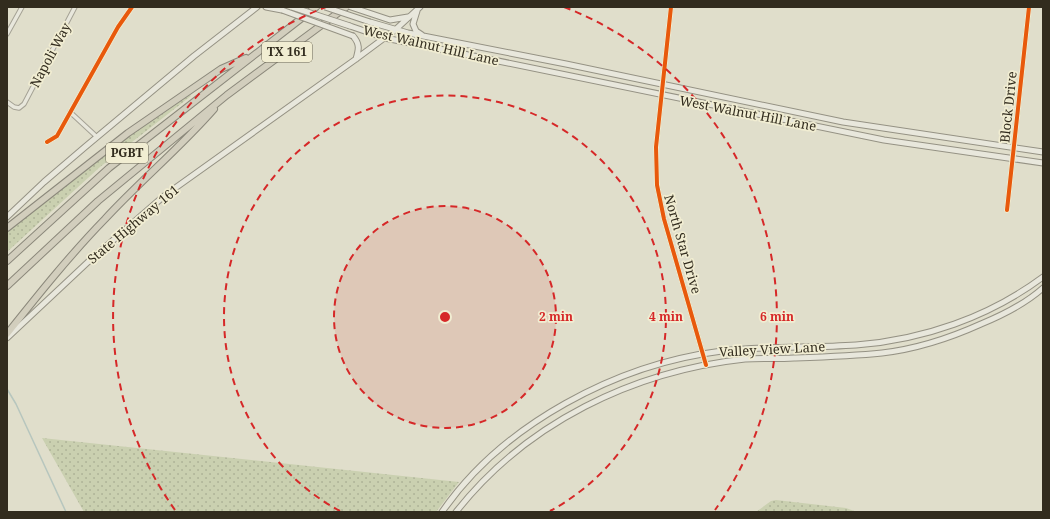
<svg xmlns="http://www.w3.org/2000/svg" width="1050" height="519" font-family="'Noto Serif',serif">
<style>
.grass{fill:url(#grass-dots)}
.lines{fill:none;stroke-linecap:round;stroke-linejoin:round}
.stream{stroke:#b7c6be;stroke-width:1.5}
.minor-casing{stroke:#a5a295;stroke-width:5.5}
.secondary-casing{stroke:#959284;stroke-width:7}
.motorway-casing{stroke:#8b887b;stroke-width:8}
.minor{stroke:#e8e7dc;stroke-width:3.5}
.secondary{stroke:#e8e7dc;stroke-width:5}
.motorway{stroke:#d2cebd;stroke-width:6}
.secondary-bridge-casing{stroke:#959284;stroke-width:7;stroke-linecap:butt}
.secondary-bridge{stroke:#e8e7dc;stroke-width:5}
.cycleway-casing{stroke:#f1edd2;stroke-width:6}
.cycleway{stroke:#e8590c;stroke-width:4}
.ring{fill:none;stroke:#d62828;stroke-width:2;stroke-dasharray:7 5}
.labels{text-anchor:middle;stroke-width:3.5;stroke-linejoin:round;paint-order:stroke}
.shield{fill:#f1edd2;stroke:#6b6654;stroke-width:1}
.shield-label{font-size:12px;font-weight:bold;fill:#322c1e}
.street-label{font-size:13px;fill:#322c1e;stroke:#f1edd2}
.centre{fill:#d62828;stroke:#f1edd2;stroke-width:2}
.ring-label{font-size:12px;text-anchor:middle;font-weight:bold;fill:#d62828;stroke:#f1edd2;stroke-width:3.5;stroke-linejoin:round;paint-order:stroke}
</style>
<defs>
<pattern id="grass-dots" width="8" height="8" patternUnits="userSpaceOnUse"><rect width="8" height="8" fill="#cad0b0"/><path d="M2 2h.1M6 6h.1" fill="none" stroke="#aeb397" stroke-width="1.8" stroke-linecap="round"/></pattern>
</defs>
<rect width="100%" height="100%" fill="#e0decb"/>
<path class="grass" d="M 190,95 L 191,96 L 100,167 L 7,252 L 7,231 L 128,137 Z
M 42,438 L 459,482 L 436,512 L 84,512 Z
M 776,500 L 846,508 L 857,512 L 756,512 L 771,501 Z"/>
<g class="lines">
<path class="stream" d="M 7,389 L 16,404 L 66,512"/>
<defs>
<path id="minor" d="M 671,7 L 656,147 L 657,185 L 664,219 L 706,365
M 7,34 L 22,7
M 7,102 L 14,107 L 19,108 L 24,104 L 75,7
M 70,112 L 97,137
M 47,142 L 57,136 L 118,27 L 132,7
M 1007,210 L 1029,7"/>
<path id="secondary" d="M 266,7 L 282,10
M 351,7 L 390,20 L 408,17
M 417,11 L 413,24 L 416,31 L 422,35
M 370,22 L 408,33 L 566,64 L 843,122 L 1043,152
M 350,26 L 385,38 L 415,44 L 884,140 L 1043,163
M 353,36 C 360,44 359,49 356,59
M 7,217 L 44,182 L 85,147 L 194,56 L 257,7
M 7,338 L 88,262 L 164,196 L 356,59 L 395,30 L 420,7
M 442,512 C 503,424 617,364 722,351 C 767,346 812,348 856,345 C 923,340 989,317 1043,277
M 456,512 C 526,423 633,371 745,359 C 761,358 778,359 794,358 C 823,357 853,356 882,353 C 916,349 950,338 981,324 C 1003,315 1025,304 1043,288"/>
<path id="motorway" d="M 7,228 L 128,133 L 221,69 L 246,58
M 7,261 L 109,168 L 316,7
M 7,286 L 98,201 L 227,95 L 346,7
M 7,334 C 38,295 70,255 105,219 C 140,181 180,148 214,109"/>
</defs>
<use href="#minor" class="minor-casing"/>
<use href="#secondary" class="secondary-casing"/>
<use href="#motorway" class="motorway-casing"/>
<use href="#minor" class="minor"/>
<use href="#secondary" class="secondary"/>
<use href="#motorway" class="motorway"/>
<defs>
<path id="secondary-bridge" d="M 292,7 L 350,26
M 325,7 L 370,22
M 282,10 L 353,36"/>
</defs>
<use href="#secondary-bridge" class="secondary-bridge-casing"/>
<use href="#secondary-bridge" class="secondary-bridge"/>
<defs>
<path id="cycleway" d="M 671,7 L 656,147 L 657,185 L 664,219 L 706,365
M 47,142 L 57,136 L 118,27 L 132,7
M 1007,210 L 1029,7"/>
</defs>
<use href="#cycleway" class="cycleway-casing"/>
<use href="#cycleway" class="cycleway"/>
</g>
<circle cx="445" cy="317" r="111" fill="#d62828" fill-opacity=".12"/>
<g class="ring">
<circle cx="445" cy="317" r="111"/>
<path d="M340 511A221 221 0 1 1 550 511"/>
<path d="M175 510A332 332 0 0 1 326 7M564 7A332 332 0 0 1 715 510"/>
</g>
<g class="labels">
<g class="shield">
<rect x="262" y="42" width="50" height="20" rx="3"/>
<rect x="106" y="143" width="42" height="20" rx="3"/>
</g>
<g class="shield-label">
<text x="287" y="56">TX 161</text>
<text x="127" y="157">PGBT</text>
</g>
<g class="street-label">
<text transform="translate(431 45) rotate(13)" y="5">West Walnut Hill Lane</text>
<text transform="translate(50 55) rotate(-62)" y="5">Napoli Way</text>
<text transform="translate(1008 107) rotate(-84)" y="5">Block Drive</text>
<text transform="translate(748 113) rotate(11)" y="5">West Walnut Hill Lane</text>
<text transform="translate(133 224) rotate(-40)" y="5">State Highway 161</text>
<text transform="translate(683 244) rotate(74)" y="5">North Star Drive</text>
<text transform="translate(772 349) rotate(-3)" y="5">Valley View Lane</text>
</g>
</g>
<circle cx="445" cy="317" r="6" class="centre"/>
<g class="ring-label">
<text x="556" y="321">2 min</text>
<text x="666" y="321">4 min</text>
<text x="777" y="321">6 min</text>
</g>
<rect width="1050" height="519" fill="none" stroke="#322c1e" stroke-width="16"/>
</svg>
